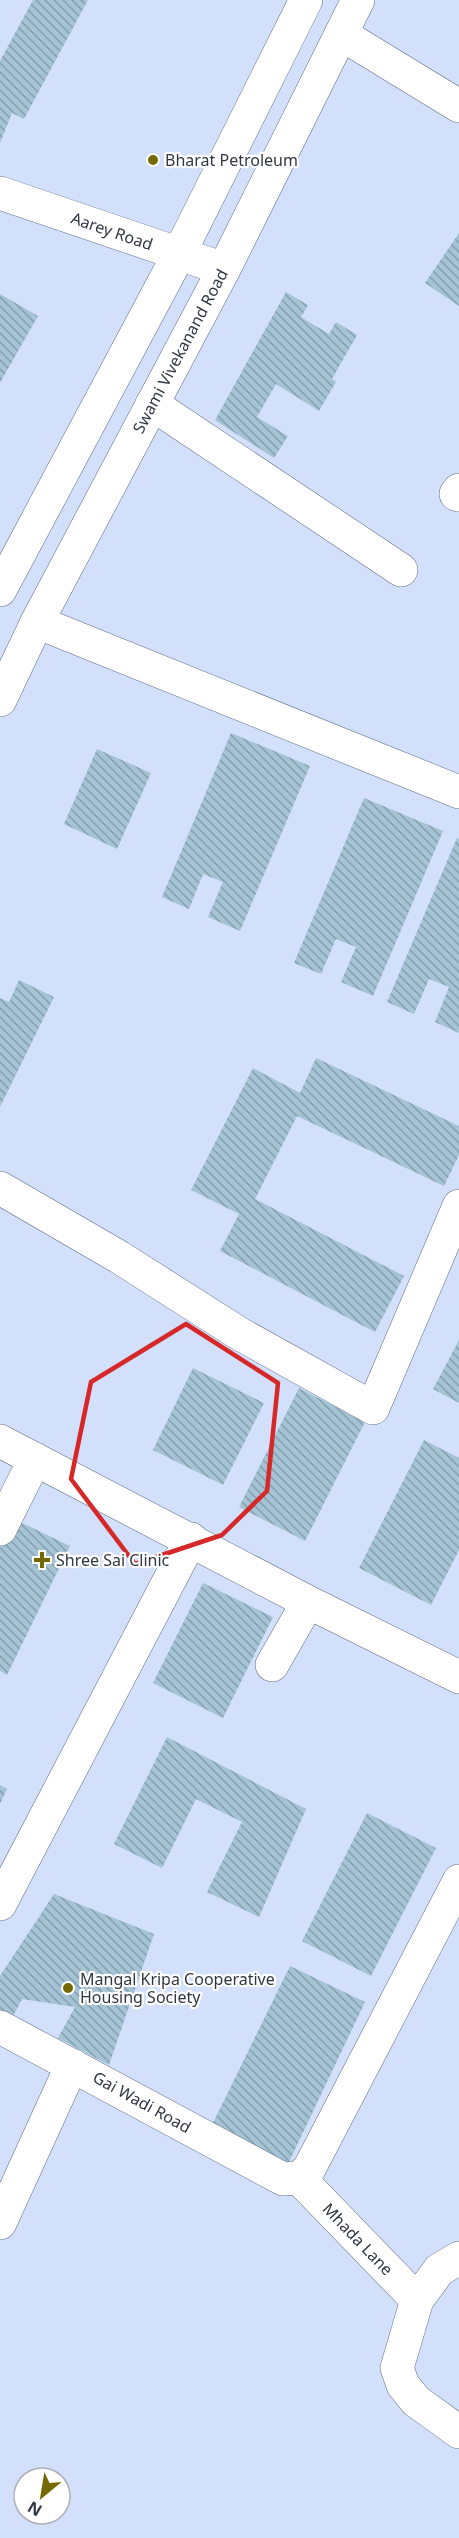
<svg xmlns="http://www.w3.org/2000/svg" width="459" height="2538" font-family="'Noto Sans',sans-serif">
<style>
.building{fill:url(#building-back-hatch)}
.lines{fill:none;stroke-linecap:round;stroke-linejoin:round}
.minor-casing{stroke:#606c84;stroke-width:34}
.major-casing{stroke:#606c84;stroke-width:34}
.minor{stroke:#fff;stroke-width:33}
.major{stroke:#fff;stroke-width:33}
.marked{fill:none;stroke:#d62828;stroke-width:4.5;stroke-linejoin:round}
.poi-dot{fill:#736900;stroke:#fff;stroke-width:2}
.labels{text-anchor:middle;stroke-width:4.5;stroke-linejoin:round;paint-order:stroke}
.poi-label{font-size:16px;fill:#313742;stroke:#fff;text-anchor:start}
.street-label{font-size:16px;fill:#313742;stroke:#fff}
</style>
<defs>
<pattern id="building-back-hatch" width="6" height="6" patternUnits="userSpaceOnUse" patternTransform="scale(1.5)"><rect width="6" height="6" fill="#a4c3d4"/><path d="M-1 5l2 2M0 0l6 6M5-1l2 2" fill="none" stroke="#869fae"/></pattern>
</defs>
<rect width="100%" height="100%" fill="#d2e0fc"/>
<path class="building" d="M 33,0 L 88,0 L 24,119 L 12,113 L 0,143 L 0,61 Z
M 459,233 L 459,306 L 425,283 Z
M 286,292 L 308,305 L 301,317 L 329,334 L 336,322 L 357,335 L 332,379 L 336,382 L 319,411 L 276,384 L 257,417 L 288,436 L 274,458 L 215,420 Z
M 0,294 L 38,316 L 0,383 Z
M 231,733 L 310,766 L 240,931 L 208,917 L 223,882 L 203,874 L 189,909 L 162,897 Z
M 97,749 L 151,773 L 117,849 L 64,824 Z
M 364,798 L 443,831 L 373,996 L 341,982 L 356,947 L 336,939 L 321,974 L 294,963 Z
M 457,838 L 459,839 L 459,1033 L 435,1022 L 449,987 L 429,979 L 414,1014 L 387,1002 Z
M 19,980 L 54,997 L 0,1107 L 0,998 L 9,1002 Z
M 316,1058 L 459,1126 L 459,1155 L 444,1186 L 297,1116 L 255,1199 L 404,1276 L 375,1332 L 220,1251 L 239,1214 L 191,1190 L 253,1068 L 300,1093 Z
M 459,1340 L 459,1403 L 433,1389 Z
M 193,1368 L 264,1403 L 223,1485 L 153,1450 Z
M 299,1388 L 365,1422 L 305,1541 L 239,1507 Z
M 424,1440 L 459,1458 L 459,1550 L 431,1605 L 359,1568 Z
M 14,1519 L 70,1546 L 7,1675 L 0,1671 L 0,1546 Z
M 203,1583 L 273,1617 L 223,1718 L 153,1683 Z
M 167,1737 L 306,1809 L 259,1917 L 207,1892 L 242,1822 L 196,1799 L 162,1868 L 114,1844 Z
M 0,1785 L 7,1789 L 0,1804 Z
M 367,1813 L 436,1848 L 371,1976 L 302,1941 Z
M 54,1894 L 154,1934 L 109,2065 L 58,2038 L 75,2007 L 22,1999 L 10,2022 L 0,2016 L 0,1976 Z
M 290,1966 L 365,2002 L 288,2164 L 211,2127 Z"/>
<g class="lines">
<defs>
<path id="minor" d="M 341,34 L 459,106
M 0,193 L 224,269
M 152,404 L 401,570
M 459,490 L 456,494 L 459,495
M 37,622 L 459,792
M 0,1188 L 119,1257 L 240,1334 L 373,1408 L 459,1206
M 0,1441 L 308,1602 L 459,1677
M 0,1529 L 35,1459
M 272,1665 L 308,1602
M 0,1904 L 191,1539
M 0,2027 L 283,2179 L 299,2178 L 309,2169 L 459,1881
M 299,2178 L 417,2300
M 0,2223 L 72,2065
M 459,2258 L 439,2270 L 417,2300 L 397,2368 L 403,2385 L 416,2401 L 459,2432"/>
<path id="major" d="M 0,590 L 179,254 L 306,0
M 0,700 L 37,622 L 224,269 L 358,0"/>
</defs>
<use href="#minor" class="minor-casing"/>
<use href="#major" class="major-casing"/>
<use href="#minor" class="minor"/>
<use href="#major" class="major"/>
</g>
<path class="marked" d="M 186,1324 L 278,1383 L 267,1491 L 222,1535 L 135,1564 L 71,1479 L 91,1382 Z"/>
<g class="poi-dot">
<circle cx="153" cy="160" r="6"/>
<path d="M39 1551h6v6h6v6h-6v6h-6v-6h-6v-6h6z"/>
<circle cx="68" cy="1988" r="6"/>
</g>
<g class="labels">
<g class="poi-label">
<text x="165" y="166">Bharat Petroleum</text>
<text x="56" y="1566">Shree Sai Clinic</text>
<text x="80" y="1985">Mangal Kripa Cooperative<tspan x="80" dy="18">Housing Society</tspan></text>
</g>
<g class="street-label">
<text transform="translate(112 231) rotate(19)" y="6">Aarey Road</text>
<text transform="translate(180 351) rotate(-62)" y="6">Swami Vivekanand Road</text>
<text transform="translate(142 2102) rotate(29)" y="6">Gai Wadi Road</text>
<text transform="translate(358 2239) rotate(46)" y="6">Mhada Lane</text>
</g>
</g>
<g transform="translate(42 2496) rotate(210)"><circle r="28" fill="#ffffff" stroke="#adafb3" stroke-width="1.5"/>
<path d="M0-4.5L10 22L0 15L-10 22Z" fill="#736900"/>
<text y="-9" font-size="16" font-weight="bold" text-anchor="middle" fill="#313742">N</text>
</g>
</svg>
